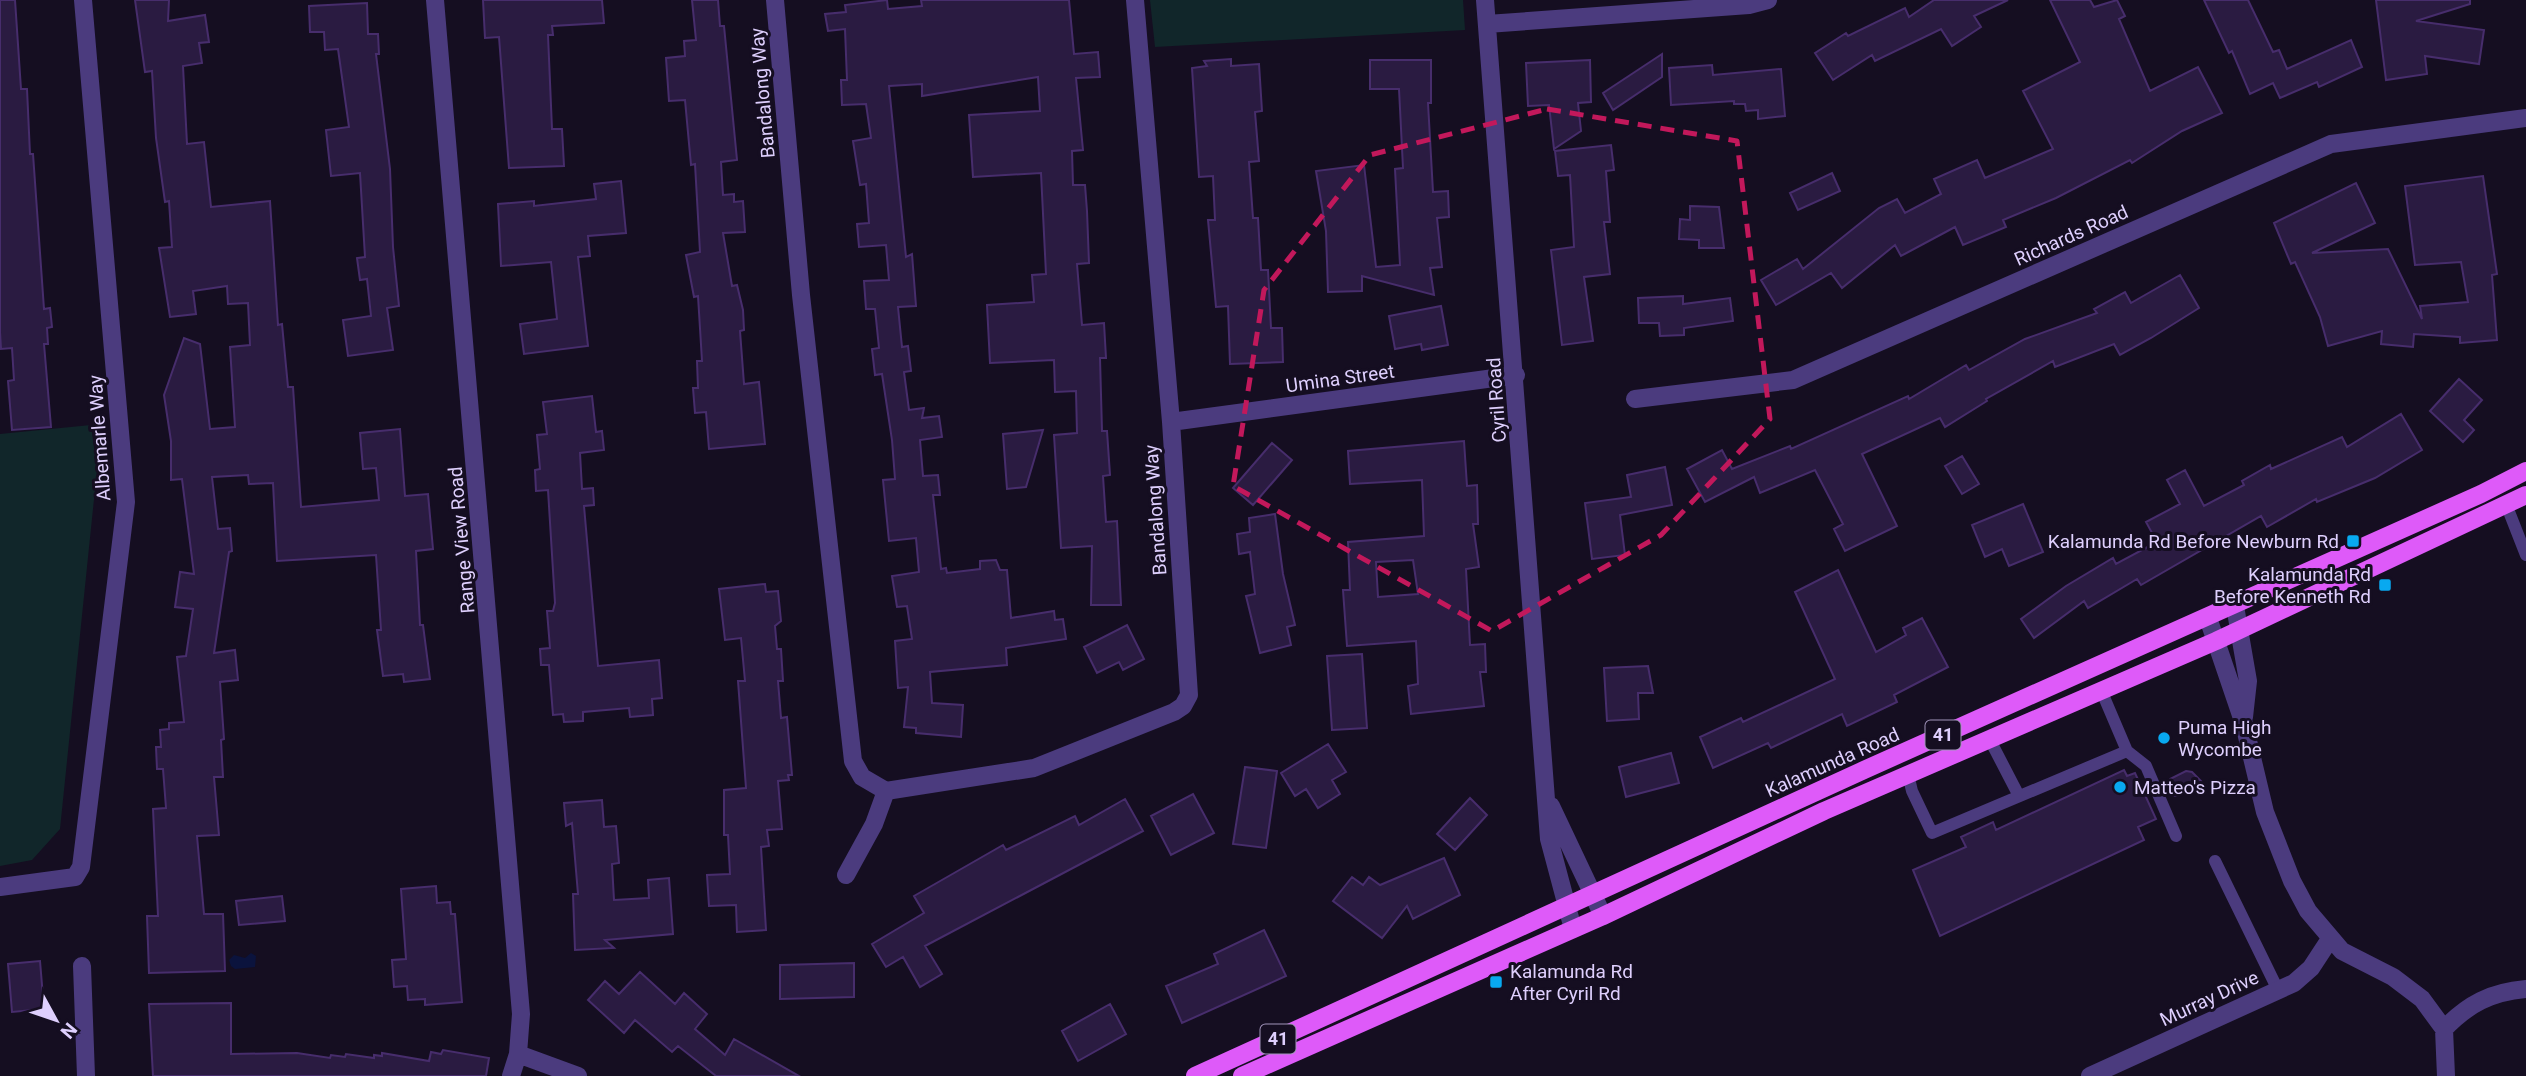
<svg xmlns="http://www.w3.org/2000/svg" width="2526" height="1076" font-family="Roboto,sans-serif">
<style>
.green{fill:#11262a}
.water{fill:#0b133d}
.building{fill:#2a1b41;stroke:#472d6c;stroke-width:2;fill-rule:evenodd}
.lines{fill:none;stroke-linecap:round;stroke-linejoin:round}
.lane{stroke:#4b3b7e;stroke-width:12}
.street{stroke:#4b3b7e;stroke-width:18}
.primary{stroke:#de5af9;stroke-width:18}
.marked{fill:none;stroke:#c2185b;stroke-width:5;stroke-dasharray:14 9;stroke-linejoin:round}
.poi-dot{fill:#08a9f0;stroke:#150e21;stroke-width:2.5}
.labels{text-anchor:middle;stroke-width:6;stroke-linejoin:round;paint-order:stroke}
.shield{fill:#150e21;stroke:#a295bb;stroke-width:2}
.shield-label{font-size:18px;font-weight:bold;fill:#decffd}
.street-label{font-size:19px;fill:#decffd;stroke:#150e21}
.poi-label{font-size:19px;fill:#decffd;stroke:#150e21;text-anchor:start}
</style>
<rect width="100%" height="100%" fill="#150e21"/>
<path class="green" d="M 1150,0 L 1463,0 L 1465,30 L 1155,47 Z
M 91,425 L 97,470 L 60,829 L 32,860 L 0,866 L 0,434 Z"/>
<path class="water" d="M 251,953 L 256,956 L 255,967 L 235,969 L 231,966 L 229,960 L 234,955 L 245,958 Z"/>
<path class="building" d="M 0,0 L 15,0 L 21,89 L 27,89 L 30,154 L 33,154 L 44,309 L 50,308 L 52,327 L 47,328 L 48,344 L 44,344 L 51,427 L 12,430 L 8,381 L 14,380 L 12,348 L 1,349 L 0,332 Z
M 135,0 L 169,0 L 168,21 L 205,15 L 209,42 L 199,43 L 202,63 L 183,66 L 187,144 L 204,142 L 211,207 L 270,201 L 278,325 L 282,324 L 288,387 L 293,387 L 301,507 L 379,500 L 376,468 L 363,469 L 360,433 L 400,429 L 405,496 L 428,494 L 433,549 L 416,551 L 420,625 L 423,625 L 430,679 L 404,682 L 403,674 L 383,676 L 377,630 L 381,630 L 376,555 L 277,561 L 273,483 L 249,484 L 248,475 L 212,477 L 218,529 L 230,528 L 232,551 L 229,552 L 214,653 L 235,650 L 238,680 L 220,682 L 224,739 L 221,740 L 223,777 L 214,777 L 219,835 L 197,836 L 204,914 L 223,914 L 225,971 L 149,973 L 147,916 L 158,916 L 153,809 L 166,808 L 163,769 L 157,769 L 156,747 L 161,747 L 160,730 L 169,729 L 169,723 L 184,722 L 177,657 L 186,656 L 193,609 L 175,607 L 180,572 L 194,574 L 182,479 L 171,480 L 171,441 L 164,395 L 184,338 L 200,344 L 210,429 L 235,427 L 230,347 L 250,345 L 248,303 L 228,304 L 227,286 L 193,291 L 196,314 L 170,317 L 159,248 L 172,247 L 169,201 L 165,202 L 156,138 L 152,71 L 145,72 Z
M 483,0 L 602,0 L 604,23 L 552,26 L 553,35 L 548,35 L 552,129 L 562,129 L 564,166 L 509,168 L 499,37 L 485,38 Z
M 692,0 L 718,0 L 720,26 L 724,26 L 737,160 L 721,162 L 723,195 L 734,194 L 734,202 L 743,201 L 745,232 L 723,233 L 732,286 L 737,285 L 743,310 L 744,330 L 740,331 L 744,384 L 759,382 L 765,444 L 709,449 L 706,412 L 695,413 L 693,388 L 698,388 L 697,361 L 702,361 L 698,296 L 694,297 L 686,255 L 700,252 L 695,164 L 691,165 L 685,100 L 669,101 L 666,58 L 685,56 L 684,41 L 696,40 Z
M 887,0 L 888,9 L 922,6 L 921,0 L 1069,0 L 1074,54 L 1098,52 L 1100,77 L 1076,78 L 1083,150 L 1072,151 L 1073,185 L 1085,185 L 1087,211 L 1089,263 L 1077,264 L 1082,325 L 1104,323 L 1106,358 L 1100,358 L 1102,431 L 1107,431 L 1110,475 L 1103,476 L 1106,522 L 1117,521 L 1121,605 L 1091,605 L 1092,546 L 1061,548 L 1054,435 L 1077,433 L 1076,391 L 1055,392 L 1054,360 L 990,363 L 987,305 L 1034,302 L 1032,275 L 1046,274 L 1041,173 L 973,177 L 969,115 L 1040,111 L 1038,77 L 922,96 L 922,84 L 889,86 L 906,257 L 912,254 L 916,306 L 898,307 L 902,347 L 908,346 L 911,371 L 904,372 L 909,410 L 924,408 L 922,418 L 939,416 L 942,437 L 920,440 L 923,476 L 938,475 L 940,495 L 933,495 L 941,569 L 946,568 L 947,573 L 980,569 L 980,561 L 996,560 L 1000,570 L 1007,570 L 1011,618 L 1054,611 L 1055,620 L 1063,619 L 1066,639 L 1006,648 L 1007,665 L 930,672 L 932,703 L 963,705 L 961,737 L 916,733 L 916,728 L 904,727 L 908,687 L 898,688 L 895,641 L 912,639 L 907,606 L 897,607 L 892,576 L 919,572 L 916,538 L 889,541 L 883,480 L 895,479 L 892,440 L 882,374 L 875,375 L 872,349 L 879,348 L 875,309 L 866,309 L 864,281 L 889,280 L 886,245 L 859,247 L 857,224 L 869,223 L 866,184 L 860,185 L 853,141 L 871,138 L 866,104 L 842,105 L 841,80 L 847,80 L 845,29 L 828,31 L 825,14 L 846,12 L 845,5 Z
M 1934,0 L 2008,0 L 1974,16 L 1981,27 L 1952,46 L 1941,29 L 1875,61 L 1872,55 L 1833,80 L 1815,53 L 1846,33 L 1848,36 L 1905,8 L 1909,17 Z
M 2050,0 L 2090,0 L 2094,7 L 2117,0 L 2125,16 L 2119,19 L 2150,91 L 2198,67 L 2222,113 L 2182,131 L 2132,163 L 2130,160 L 2056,198 L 2003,220 L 2006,227 L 1963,245 L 1955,227 L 1901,256 L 1895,245 L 1842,288 L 1831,273 L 1776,305 L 1761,280 L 1797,259 L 1803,269 L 1879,208 L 1897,199 L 1905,213 L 1941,194 L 1934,179 L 1977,160 L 1985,178 L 2053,149 L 2023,91 L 2080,62 Z
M 2204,0 L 2248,0 L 2273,52 L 2279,50 L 2287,69 L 2351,40 L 2362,67 L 2319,87 L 2317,82 L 2280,98 L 2273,83 L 2250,94 L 2232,51 L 2229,53 Z
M 2376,0 L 2470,0 L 2470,4 L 2416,21 L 2484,30 L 2479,64 L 2425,56 L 2427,74 L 2386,80 Z
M 367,3 L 368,34 L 378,34 L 379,54 L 376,54 L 390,169 L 393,247 L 399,306 L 387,308 L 393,350 L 348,356 L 343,320 L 371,316 L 367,279 L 360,280 L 357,258 L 365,257 L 360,173 L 331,176 L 326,130 L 349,127 L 338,49 L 325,50 L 324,32 L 310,32 L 309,6 Z
M 1662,54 L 1662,77 L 1613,110 L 1603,93 Z
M 1231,59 L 1231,66 L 1259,64 L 1262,111 L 1255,112 L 1259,161 L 1249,162 L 1253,218 L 1258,218 L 1261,270 L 1268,270 L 1271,328 L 1282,328 L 1283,362 L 1230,364 L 1228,306 L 1216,307 L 1208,220 L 1215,220 L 1213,176 L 1199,177 L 1192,68 L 1207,66 L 1204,61 Z
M 1370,60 L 1431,60 L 1431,103 L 1428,103 L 1433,192 L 1448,191 L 1449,217 L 1437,218 L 1442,267 L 1430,268 L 1434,295 L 1362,276 L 1362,291 L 1328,292 L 1326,231 L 1316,171 L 1364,165 L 1376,267 L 1400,265 L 1395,169 L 1403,168 L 1399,89 L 1370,89 Z
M 1590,60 L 1591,102 L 1578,103 L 1581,131 L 1554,149 L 1549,105 L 1528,106 L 1526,63 Z
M 1712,65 L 1713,75 L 1781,69 L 1785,116 L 1758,119 L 1758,110 L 1746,111 L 1745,104 L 1734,104 L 1734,101 L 1671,105 L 1669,68 Z
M 1611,145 L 1614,170 L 1606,171 L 1610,222 L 1604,222 L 1610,274 L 1584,277 L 1593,341 L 1562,345 L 1551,250 L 1574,247 L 1570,175 L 1558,176 L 1555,151 Z
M 1832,173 L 1840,191 L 1798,210 L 1790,193 Z
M 2483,176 L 2497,274 L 2492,275 L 2497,340 L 2460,343 L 2460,337 L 2414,334 L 2413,347 L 2381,344 L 2382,331 L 2328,346 L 2320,317 L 2295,262 L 2291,264 L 2274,223 L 2356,183 L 2375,223 L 2312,253 L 2388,249 L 2422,319 L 2420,306 L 2468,302 L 2461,262 L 2415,265 L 2405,186 Z
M 621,181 L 626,233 L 588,236 L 590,256 L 578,257 L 588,346 L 524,354 L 520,324 L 557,319 L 551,262 L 501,266 L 498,204 L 534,201 L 534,206 L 596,199 L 594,184 Z
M 1690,206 L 1719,207 L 1724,248 L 1699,248 L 1699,240 L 1679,239 L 1680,219 L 1690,220 Z
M 2180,275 L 2199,308 L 2151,338 L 2120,355 L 2114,344 L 2055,367 L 2053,361 L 1986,399 L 1987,401 L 1945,427 L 1940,418 L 1862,454 L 1897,526 L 1845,551 L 1834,529 L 1843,524 L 1815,470 L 1760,493 L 1754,477 L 1705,502 L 1687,469 L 1722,450 L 1732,469 L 1790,446 L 1791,449 L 1908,396 L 1909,399 L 1966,365 L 1969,370 L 2025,339 L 2097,313 L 2094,309 L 2125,292 L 2131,303 Z
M 1683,296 L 1683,304 L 1730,298 L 1733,321 L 1684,328 L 1684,335 L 1660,336 L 1659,323 L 1639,323 L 1638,298 Z
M 1441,306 L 1448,345 L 1422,350 L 1421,344 L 1395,349 L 1389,316 Z
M 2459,379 L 2482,400 L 2464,420 L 2474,430 L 2463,442 L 2430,411 Z
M 592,396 L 596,432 L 602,431 L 604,450 L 580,453 L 582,489 L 593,488 L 594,505 L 584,506 L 598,666 L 659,660 L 662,698 L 652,699 L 653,715 L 630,717 L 629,708 L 583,712 L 583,721 L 564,722 L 563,714 L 553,715 L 549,665 L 541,665 L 540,649 L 550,648 L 547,611 L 553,611 L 555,603 L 548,490 L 536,491 L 535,470 L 540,469 L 537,435 L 547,434 L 543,402 Z
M 2401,414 L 2422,450 L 2375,478 L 2317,502 L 2316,499 L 2267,527 L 2261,516 L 2141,585 L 2137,579 L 2088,608 L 2084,601 L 2034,638 L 2021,619 L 2066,586 L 2113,558 L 2116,564 L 2157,542 L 2146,522 L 2180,504 L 2167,480 L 2185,470 L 2204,506 L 2244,485 L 2242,481 L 2270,465 L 2271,469 L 2342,437 L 2347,447 Z
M 1043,430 L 1026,487 L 1007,489 L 1003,434 Z
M 1464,441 L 1467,486 L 1477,485 L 1478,524 L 1473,524 L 1479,567 L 1466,569 L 1470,645 L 1485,644 L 1486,672 L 1480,672 L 1484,706 L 1411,714 L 1408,686 L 1418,684 L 1416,641 L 1347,646 L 1343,590 L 1350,590 L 1348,542 L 1424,536 L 1422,480 L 1350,484 L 1348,451 ZM 1413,560 L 1418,594 L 1378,597 L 1376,562 Z
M 1272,443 L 1292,460 L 1253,505 L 1233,488 Z
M 1962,456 L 1979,484 L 1962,494 L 1945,466 Z
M 1665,467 L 1672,505 L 1620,515 L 1625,555 L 1592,559 L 1585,503 L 1631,497 L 1627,475 Z
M 2023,504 L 2043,552 L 2009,566 L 2002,549 L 1985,557 L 1972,525 Z
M 1275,514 L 1283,574 L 1295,625 L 1287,627 L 1291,645 L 1260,653 L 1246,596 L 1255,594 L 1250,552 L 1239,554 L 1237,534 L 1250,532 L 1249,518 Z
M 1838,570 L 1876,652 L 1906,635 L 1903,628 L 1922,618 L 1948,667 L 1894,695 L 1897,702 L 1847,726 L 1842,714 L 1771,748 L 1768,743 L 1713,768 L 1700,737 L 1741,718 L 1743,722 L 1835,679 L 1795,592 Z
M 765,584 L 766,592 L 778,591 L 781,621 L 775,626 L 777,649 L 781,649 L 783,681 L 778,681 L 781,718 L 787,717 L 792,775 L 788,775 L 789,780 L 778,781 L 782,829 L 767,830 L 769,846 L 761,847 L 766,930 L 737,932 L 736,905 L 709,906 L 707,875 L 730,874 L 728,835 L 724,835 L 724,790 L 746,788 L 738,681 L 745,681 L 741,638 L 725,640 L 719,589 Z
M 1127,625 L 1144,659 L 1123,670 L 1119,662 L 1097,673 L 1084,647 Z
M 1362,654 L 1367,728 L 1332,730 L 1327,656 Z
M 1648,666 L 1653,693 L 1638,693 L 1639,719 L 1607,721 L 1604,668 Z
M 1328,744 L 1346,772 L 1332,780 L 1340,794 L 1318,808 L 1306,789 L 1295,796 L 1281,773 Z
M 1671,753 L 1679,783 L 1626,797 L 1619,767 Z
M 1245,767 L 1277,771 L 1266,848 L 1233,844 Z
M 2124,770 L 2127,776 L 2135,773 L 2156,819 L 2138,827 L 2144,840 L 1940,936 L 1913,870 L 1966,847 L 1961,837 L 1993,822 L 1996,830 Z
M 2186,771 L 2192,772 L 2201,781 L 2177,796 L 2168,795 L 2164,787 L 2170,779 Z
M 1193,794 L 1214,833 L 1171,855 L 1151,816 Z
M 1470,798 L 1487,815 L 1455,850 L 1437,834 Z
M 1125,799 L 1143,831 L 925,946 L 942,974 L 920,987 L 903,957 L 886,967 L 872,944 L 924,913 L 914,896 L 1003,845 L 1006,850 L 1075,816 L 1079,825 Z
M 602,800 L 604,827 L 616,826 L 619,863 L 612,864 L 614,900 L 649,898 L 648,880 L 669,878 L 673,934 L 605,940 L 614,948 L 575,950 L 573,894 L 578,894 L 572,823 L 566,826 L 564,803 Z
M 1444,858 L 1460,895 L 1413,919 L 1407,906 L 1382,938 L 1333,901 L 1352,877 L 1363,885 L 1369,877 L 1380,885 Z
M 436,886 L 437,903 L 450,902 L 451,914 L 455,914 L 462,1002 L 425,1005 L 425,999 L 408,1000 L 407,986 L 394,987 L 392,960 L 406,959 L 401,889 Z
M 282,896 L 285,921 L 239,925 L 236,901 Z
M 1264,930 L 1286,976 L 1182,1023 L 1166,986 L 1218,964 L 1214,954 Z
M 40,961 L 44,1009 L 12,1012 L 8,964 Z
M 854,963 L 854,997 L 780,999 L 780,965 Z
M 640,972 L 675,1004 L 684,993 L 707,1014 L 695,1029 L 725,1055 L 734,1039 L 799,1076 L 716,1076 L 678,1046 L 672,1052 L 635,1020 L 624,1033 L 588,1000 L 605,981 L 619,994 Z
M 231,1003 L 231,1054 L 297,1053 L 330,1058 L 331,1055 L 345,1057 L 346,1054 L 374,1058 L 374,1055 L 382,1056 L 382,1053 L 429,1061 L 431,1052 L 441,1054 L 443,1050 L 489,1058 L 486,1076 L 153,1076 L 149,1004 Z
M 1110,1004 L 1126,1034 L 1078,1061 L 1062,1031 Z"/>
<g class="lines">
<path class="lane" d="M 2506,504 L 2526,555
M 1990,740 L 2019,796
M 2127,751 L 2146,766 L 2176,836
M 1908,774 L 1912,791 L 1932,833 L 2127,751 L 2101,690
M 2215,861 L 2278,990"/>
<path class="street" d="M 435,0 L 521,1014 L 518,1054 L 511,1076
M 775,0 L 801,295 L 853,761 L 862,777 L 886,791 L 1034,768 L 1174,712 L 1183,706 L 1189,695 L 1171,422 L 1135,0
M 1485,0 L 1549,839 L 1573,929
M 1487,24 L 1749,5 L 1768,0
M 1635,399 L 1793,380 L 2331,144 L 2526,118
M 1171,422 L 1516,375
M 2235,606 L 2248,681 L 2244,717
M 2208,618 L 2244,724 L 2265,812 L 2292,881 L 2308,911 L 2342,951 L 2393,977 L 2422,999 L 2444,1029 L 2446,1076
M 1551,806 L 1603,916
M 846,875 L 874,824 L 886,791
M 0,887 L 75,877 L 81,867 L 126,502 L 83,0
M 82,966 L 86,1076
M 2444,1029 C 2468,1004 2491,992 2526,989
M 518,1054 L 578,1076
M 2090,1076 L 2294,983 L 2311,968 L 2330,939"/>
<path class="primary" d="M 1195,1076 L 1864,770 L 2481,494 L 2526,471
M 1242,1076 L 1603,916 L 1824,811 L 2216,641 L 2526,495"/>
</g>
<path class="marked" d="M 1547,109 L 1737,141 L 1770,419 L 1661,535 L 1492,631 L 1233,486 L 1264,290 L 1370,155 Z"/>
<g class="poi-dot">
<rect x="2346" y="534" width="14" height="14" rx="3.5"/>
<rect x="2378" y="578" width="14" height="14" rx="3.5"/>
<circle cx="2164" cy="738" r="7"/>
<circle cx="2120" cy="787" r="7"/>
<rect x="1489" y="975" width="14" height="14" rx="3.5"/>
</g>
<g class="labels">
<g class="shield">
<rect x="1925.5" y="720.5" width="35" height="29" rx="5"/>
<rect x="1260.5" y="1024.5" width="35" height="29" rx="5"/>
</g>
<g class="shield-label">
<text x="1943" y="741">41</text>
<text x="1278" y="1045">41</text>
</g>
<g class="street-label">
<text transform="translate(762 93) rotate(-95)" y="7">Bandalong Way</text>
<text transform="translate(2071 235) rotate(-24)" y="7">Richards Road</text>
<text transform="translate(1340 378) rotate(-8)" y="7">Umina Street</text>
<text transform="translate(1496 400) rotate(-94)" y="7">Cyril Road</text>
<text transform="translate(99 438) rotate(-94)" y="7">Albemarle Way</text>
<text transform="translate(1155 510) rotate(-94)" y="7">Bandalong Way</text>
<text transform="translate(461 540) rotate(-95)" y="7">Range View Road</text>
<text transform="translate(1832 762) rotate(-24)" y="7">Kalamunda Road</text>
<text transform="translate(2209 998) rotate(-25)" y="7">Murray Drive</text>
</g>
<g class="poi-label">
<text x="2339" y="548" text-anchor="end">Kalamunda Rd Before Newburn Rd</text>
<text x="2371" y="581" text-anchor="end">Kalamunda Rd<tspan x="2371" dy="22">Before Kenneth Rd</tspan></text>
<text x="2178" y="734">Puma High<tspan x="2178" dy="22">Wycombe</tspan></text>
<text x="2134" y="794">Matteo's Pizza</text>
<text x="1510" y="978">Kalamunda Rd<tspan x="1510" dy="22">After Cyril Rd</tspan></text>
</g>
</g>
<g transform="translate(56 1020) rotate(130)" stroke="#150e21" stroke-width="5" paint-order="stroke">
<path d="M0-5L12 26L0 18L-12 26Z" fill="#decffd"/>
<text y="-10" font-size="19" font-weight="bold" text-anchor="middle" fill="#decffd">N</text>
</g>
</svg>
